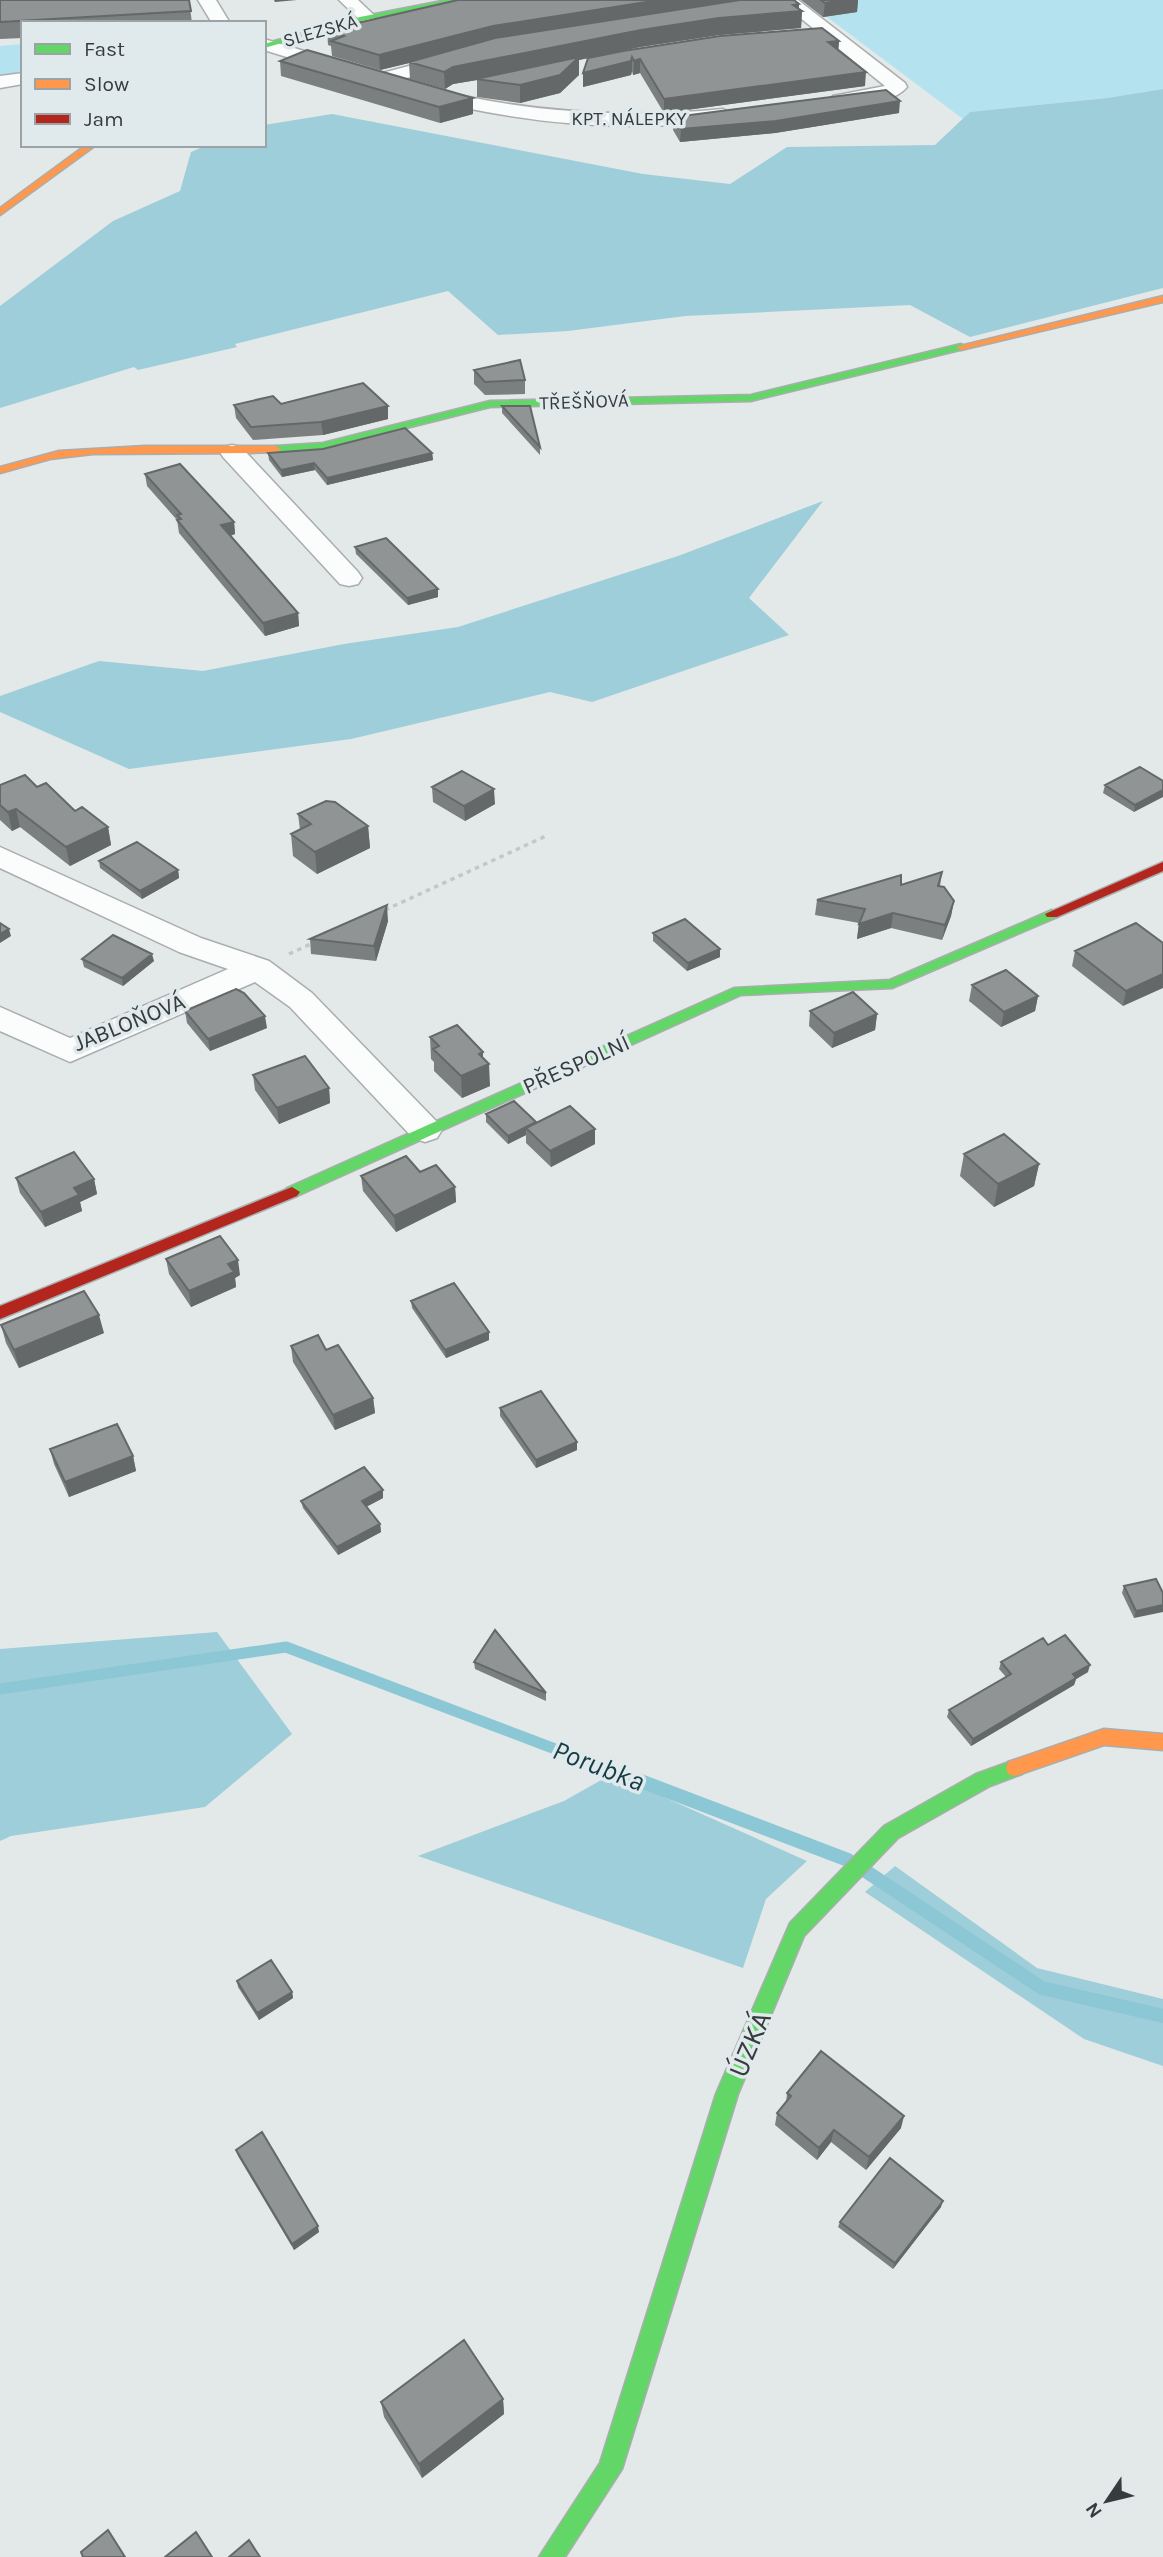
<svg xmlns="http://www.w3.org/2000/svg" width="1163" height="2557" font-family="Karla,sans-serif">
<style>
.green{fill:#b4e3ef}
.forest{fill:#9eced9}
.lines{fill:none;stroke-linecap:round;stroke-linejoin:round}
.stream-far1{stroke:#8cc7d6;stroke-width:11}
.stream{stroke:#8cc7d6;stroke-width:14}
.street-casing{stroke:#aaadae;stroke-width:3}
.fast-casing{stroke:#aaadae;stroke-width:3}
.slow-casing{stroke:#aaadae;stroke-width:3}
.jam-casing{stroke:#aaadae;stroke-width:3}
.path{stroke:#c5c7c7;stroke-width:3.5;stroke-dasharray:4.5 4.5;stroke-linecap:butt}
.street{fill:#fbfcfc;fill-rule:evenodd}
.fast{fill:#63d668;fill-rule:evenodd}
.slow{fill:#ff974d;fill-rule:evenodd}
.jam{fill:#b3261e;fill-rule:evenodd}
.wall{fill:#7c7f80}
.shaded-wall{fill:#656868}
.building{fill:#909495;stroke:#656868;stroke-width:2}
.labels{text-anchor:middle;stroke-width:7;stroke-linejoin:round;paint-order:stroke}
.far-street-label{font-size:19px;fill:#373b3c;stroke:#e0e9ec}
.street-label{font-size:23px;fill:#373b3c;stroke:#e0e9ec}
.near-water-label{font-size:28px;font-style:italic;fill:#163d46;stroke:#e0e9ec}
.near-street-label{font-size:28px;fill:#373b3c;stroke:#e0e9ec}
</style>
<rect width="100%" height="100%" fill="#e3e8e9"/>
<path class="green" d="M 819,0 L 1163,0 L 1163,89 L 1107,98 L 970,112 L 963,119 L 807,2 Z
M 23,44 L 23,74 L 0,77 L 0,46 Z"/>
<path class="forest" d="M 1163,89 L 1163,288 L 970,337 L 910,305 L 685,316 L 568,331 L 498,335 L 448,291 L 235,344 L 237,347 L 138,370 L 134,367 L 0,408 L 0,306 L 113,221 L 180,191 L 191,152 L 207,145 L 264,145 L 264,125 L 332,114 L 643,174 L 730,184 L 787,147 L 935,145 L 970,112 L 1107,98 Z
M 823,501 L 749,598 L 789,635 L 592,702 L 550,692 L 351,739 L 129,769 L 0,712 L 0,696 L 99,661 L 203,671 L 344,644 L 458,627 L 678,556 Z
M 217,1632 L 292,1734 L 205,1807 L 11,1836 L 0,1841 L 0,1649 Z
M 612,1774 L 807,1861 L 766,1899 L 743,1968 L 418,1856 L 564,1801 Z
M 895,1866 L 1037,1968 L 1163,1999 L 1163,2066 L 1084,2039 L 865,1892 Z"/>
<g class="lines">
<path class="stream-far1" d="M 0,1689 L 286,1647 L 642,1782"/>
<path class="stream" d="M 638,1780 L 848,1860
M 867,1872 L 1042,1988 L 1163,2016"/>
<defs>
<path id="street" d="M 198,0 L 216,0 L 230,23 L 212,23 Z
M 339,0 L 358,0 L 376,17 L 367,22 L 361,21 Z
M 778,0 L 798,0 L 905,83 L 907,87 C 893,104 861,103 840,106 L 833,104 L 831,100 L 833,96 L 885,86 Z
M 264,39 L 351,65 L 354,69 L 345,75 L 264,50 Z
M 458,53 L 467,58 L 464,62 L 378,86 L 369,80 L 371,76 Z
M 23,73 L 23,84 L 0,88 L 0,76 Z
M 424,87 C 523,112 621,119 723,109 L 733,115 C 726,124 708,122 698,123 C 603,132 509,120 417,97 L 415,93 L 417,89 Z
M 232,445 L 241,447 L 358,572 L 362,578 L 358,584 L 349,586 L 340,584 L 223,457 L 220,452 L 223,447 Z
M 0,847 L 201,938 L 269,961 L 312,993 L 437,1122 L 442,1130 L 437,1138 L 425,1142 L 413,1138 L 290,1007 L 255,982 L 70,1062 L 0,1031 L 0,1007 L 70,1038 L 228,969 L 179,952 L 0,868 Z"/>
<path id="fast" d="M 447,0 L 462,0 L 361,21 L 264,48 L 264,44 L 360,17 Z
M 961,344 L 966,347 L 964,349 L 751,401 L 490,407 L 323,449 L 276,452 L 271,449 L 276,446 L 323,443 L 490,401 L 751,395 Z
M 1052,910 L 1059,914 L 1057,917 L 892,988 L 741,995 L 297,1196 L 292,1197 L 284,1192 L 287,1188 L 734,988 L 890,980 Z
M 1015,1760 L 1022,1762 L 1024,1768 L 1022,1774 L 990,1786 L 898,1838 L 804,1936 L 738,2094 L 622,2469 L 565,2557 L 539,2557 L 600,2463 L 716,2094 L 790,1923 L 884,1826 L 976,1774 Z"/>
<path id="slow" d="M 86,145 L 96,145 L 0,215 L 0,208 Z
M 1163,296 L 1163,302 L 961,350 L 956,347 Z
M 145,446 L 276,446 L 281,449 L 276,452 L 250,453 L 93,454 L 50,459 L 0,473 L 0,467 L 59,451 Z
M 1104,1729 L 1163,1734 L 1163,1750 L 1104,1745 L 1015,1776 L 1008,1774 L 1006,1768 L 1008,1762 Z"/>
<path id="jam" d="M 1163,862 L 1163,871 L 1057,917 L 1047,917 L 1045,914 Z
M 292,1187 L 300,1192 L 297,1196 L 0,1319 L 0,1306 Z"/>
</defs>
<use href="#street" class="street-casing"/>
<use href="#fast" class="fast-casing"/>
<use href="#slow" class="slow-casing"/>
<use href="#jam" class="jam-casing"/>
<path class="path" d="M 385,910 L 546,836
M 289,954 L 313,943"/>
<use href="#street" class="street"/>
<use href="#fast" class="fast"/>
<use href="#slow" class="slow"/>
<use href="#jam" class="jam"/>
</g>
<path class="wall" d="M 0,0 L 189,0 L 192,23 L 23,23 L 23,38 L 0,39 Z
M 801,0 L 858,0 L 857,12 L 823,17 Z
M 799,9 L 802,11 L 801,28 L 719,35 L 640,47 L 579,60 L 579,75 L 560,93 L 520,103 L 477,97 L 477,80 L 453,84 L 445,89 L 410,79 L 409,63 L 380,70 L 332,56 L 331,46 L 328,45 L 327,30 Z
M 839,41 L 838,50 L 865,86 L 664,113 L 640,73 L 633,75 L 632,71 L 631,75 L 583,87 L 588,58 Z
M 280,61 L 473,98 L 473,114 L 440,123 L 281,76 Z
M 899,113 L 775,133 L 680,142 L 673,130 L 674,117 Z
M 474,370 L 525,380 L 525,394 L 485,395 L 474,384 Z
M 281,404 L 388,419 L 323,435 L 253,440 L 236,418 L 234,405 Z
M 502,406 L 540,447 L 540,455 L 502,413 Z
M 268,453 L 432,453 L 433,460 L 327,485 L 315,470 L 282,477 L 269,460 Z
M 145,474 L 234,522 L 235,534 L 230,536 L 298,613 L 299,626 L 265,636 L 179,533 L 177,520 L 147,486 Z
M 355,547 L 438,597 L 408,605 L 356,554 Z
M 1163,781 L 1134,812 L 1103,793 L 1105,785 Z
M 0,785 L 37,787 L 75,811 L 108,827 L 111,845 L 70,866 L 20,827 L 12,831 L 0,820 Z
M 432,787 L 495,804 L 465,821 L 433,802 Z
M 298,814 L 368,826 L 370,848 L 317,874 L 293,856 L 291,834 L 300,830 Z
M 99,861 L 178,870 L 179,878 L 142,899 L 100,868 Z
M 942,872 L 940,886 L 954,901 L 951,916 L 942,940 L 891,928 L 857,939 L 859,923 L 815,915 L 817,900 L 901,885 Z
M 388,921 L 376,961 L 311,954 L 310,939 Z
M 653,933 L 720,957 L 687,971 L 653,941 Z
M 1163,943 L 1123,1006 L 1072,966 L 1075,951 Z
M 82,959 L 154,961 L 123,986 L 84,967 Z
M 972,985 L 1038,996 L 1035,1011 L 1001,1027 L 969,1001 Z
M 185,1011 L 267,1028 L 210,1051 L 187,1023 Z
M 810,1011 L 877,1014 L 875,1030 L 832,1048 L 809,1026 Z
M 430,1037 L 483,1052 L 483,1057 L 490,1086 L 462,1098 L 434,1071 L 434,1062 L 431,1059 Z
M 253,1075 L 329,1088 L 330,1103 L 279,1124 L 255,1090 Z
M 486,1114 L 536,1122 L 595,1144 L 551,1167 L 526,1143 L 526,1135 L 508,1144 L 486,1122 Z
M 964,1154 L 1039,1164 L 1034,1186 L 994,1207 L 960,1176 Z
M 420,1172 L 455,1187 L 456,1202 L 396,1232 L 363,1191 L 361,1176 Z
M 16,1178 L 94,1179 L 97,1194 L 80,1202 L 82,1211 L 45,1227 L 20,1193 Z
M 166,1259 L 240,1275 L 235,1278 L 236,1287 L 191,1307 L 169,1274 Z
M 411,1301 L 489,1332 L 489,1340 L 446,1358 L 412,1308 Z
M 1,1325 L 104,1333 L 19,1368 L 6,1343 Z
M 291,1346 L 326,1350 L 373,1398 L 375,1413 L 335,1430 L 293,1362 Z
M 500,1408 L 577,1442 L 577,1450 L 536,1468 L 500,1416 Z
M 50,1449 L 133,1456 L 136,1471 L 69,1497 L 54,1464 Z
M 383,1490 L 383,1498 L 366,1507 L 380,1524 L 381,1532 L 338,1555 L 303,1508 L 301,1501 Z
M 1156,1579 L 1134,1618 L 1122,1593 L 1124,1586 Z
M 1048,1645 L 1088,1672 L 1076,1679 L 1074,1685 L 971,1746 L 947,1717 L 949,1710 L 1006,1677 L 999,1669 L 1001,1662 Z
M 474,1662 L 546,1693 L 546,1701 L 475,1669 Z
M 237,1981 L 292,1992 L 293,1998 L 259,2020 L 238,1987 Z
M 787,2093 L 901,2128 L 866,2170 L 831,2142 L 817,2160 L 775,2125 L 777,2113 L 786,2103 Z
M 236,2150 L 319,2232 L 294,2250 L 238,2156 Z
M 941,2207 L 893,2269 L 838,2227 L 840,2222 Z
M 503,2399 L 504,2414 L 422,2478 L 384,2417 L 381,2402 Z"/>
<path class="shaded-wall" d="M 274,0 L 297,0 L 275,2 Z
M 659,0 L 750,0 L 409,62 L 409,63 L 380,70 L 379,55 L 493,26 Z
M 842,0 L 858,0 L 857,12 L 823,17 L 825,3 Z
M 799,4 L 799,12 L 802,11 L 801,28 L 719,35 L 640,47 L 579,60 L 579,75 L 560,93 L 520,103 L 520,85 L 476,79 L 477,80 L 453,84 L 445,89 L 444,72 L 453,67 L 641,30 Z
M 839,41 L 838,55 L 828,42 Z
M 632,57 L 632,71 L 631,75 L 583,87 L 583,73 Z
M 640,59 L 640,73 L 633,75 L 634,61 Z
M 866,72 L 865,86 L 664,113 L 664,99 Z
M 473,98 L 473,114 L 440,123 L 439,107 Z
M 900,101 L 899,113 L 775,133 L 680,142 L 681,129 Z
M 388,406 L 388,419 L 323,435 L 321,422 Z
M 432,453 L 433,460 L 327,485 L 327,478 Z
M 314,463 L 315,470 L 282,477 L 281,470 Z
M 234,522 L 235,534 L 223,538 L 221,525 Z
M 438,589 L 438,597 L 408,605 L 407,598 Z
M 298,613 L 299,626 L 265,636 L 263,623 Z
M 494,789 L 495,804 L 465,821 L 464,806 Z
M 1163,790 L 1163,797 L 1134,812 L 1135,805 Z
M 16,809 L 20,827 L 12,831 L 8,812 Z
M 368,826 L 370,848 L 317,874 L 315,852 Z
M 108,827 L 111,845 L 70,866 L 66,847 Z
M 178,870 L 179,878 L 142,899 L 140,891 Z
M 954,901 L 951,916 L 942,940 L 945,925 Z
M 387,905 L 388,921 L 376,961 L 374,946 Z
M 893,913 L 891,928 L 857,939 L 859,924 Z
M 9,929 L 11,936 L 0,943 L 0,934 Z
M 720,949 L 720,957 L 687,971 L 688,963 Z
M 152,954 L 154,961 L 123,986 L 122,978 Z
M 1163,974 L 1163,988 L 1123,1006 L 1126,991 Z
M 1038,996 L 1035,1011 L 1001,1027 L 1004,1012 Z
M 877,1014 L 875,1030 L 832,1048 L 834,1033 Z
M 265,1016 L 267,1028 L 210,1051 L 208,1039 Z
M 483,1052 L 483,1066 L 489,1064 L 490,1086 L 462,1098 L 461,1076 L 479,1054 Z
M 329,1088 L 330,1103 L 279,1124 L 277,1108 Z
M 536,1122 L 526,1128 L 526,1135 L 508,1144 L 508,1136 Z
M 595,1129 L 595,1144 L 551,1167 L 550,1151 Z
M 1039,1164 L 1034,1186 L 994,1207 L 998,1184 Z
M 94,1179 L 97,1194 L 80,1202 L 82,1211 L 45,1227 L 41,1212 L 74,1188 Z
M 455,1187 L 456,1202 L 396,1232 L 394,1216 Z
M 238,1260 L 240,1275 L 235,1278 L 236,1287 L 191,1307 L 189,1291 L 228,1264 Z
M 99,1315 L 104,1333 L 19,1368 L 14,1350 Z
M 489,1332 L 489,1340 L 446,1358 L 445,1350 Z
M 373,1398 L 375,1413 L 335,1430 L 333,1415 Z
M 577,1442 L 577,1450 L 536,1468 L 536,1460 Z
M 133,1456 L 136,1471 L 69,1497 L 65,1482 Z
M 383,1490 L 383,1498 L 362,1509 L 362,1501 Z
M 380,1524 L 381,1532 L 338,1555 L 337,1547 Z
M 1163,1605 L 1163,1612 L 1134,1618 L 1136,1611 Z
M 1090,1665 L 1088,1672 L 1076,1679 L 1074,1685 L 971,1746 L 973,1739 L 1073,1674 Z
M 292,1992 L 293,1998 L 259,2020 L 257,2013 Z
M 904,2116 L 901,2128 L 866,2170 L 869,2157 Z
M 834,2130 L 831,2142 L 817,2160 L 819,2148 Z
M 943,2201 L 941,2207 L 893,2269 L 895,2263 Z
M 318,2226 L 319,2232 L 294,2250 L 292,2244 Z
M 503,2399 L 504,2414 L 422,2478 L 419,2464 Z"/>
<path class="building" d="M 0,0 L 189,0 L 191,11 L 0,22 Z
M 458,0 L 659,0 L 493,26 L 379,55 L 331,41 L 344,36 L 327,30 Z
M 740,0 L 794,0 L 799,4 L 793,5 L 802,11 L 719,18 L 641,30 L 453,67 L 444,72 L 409,62 L 495,38 Z
M 821,0 L 842,0 L 825,3 Z
M 822,28 L 839,41 L 828,42 L 866,72 L 664,99 L 640,59 L 634,61 L 632,57 L 631,61 L 583,73 L 588,58 L 623,51 L 720,36 Z
M 307,50 L 473,98 L 439,107 L 280,61 Z
M 579,57 L 560,75 L 520,85 L 476,79 Z
M 886,90 L 900,101 L 776,121 L 681,129 L 674,117 Z
M 520,360 L 525,380 L 485,382 L 474,370 Z
M 363,383 L 388,406 L 321,422 L 251,427 L 234,405 L 273,396 L 281,404 Z
M 502,406 L 530,406 L 540,447 Z
M 405,428 L 432,453 L 327,478 L 314,463 L 281,470 L 268,453 L 323,449 Z
M 180,464 L 234,522 L 221,525 L 298,613 L 263,623 L 177,520 L 181,519 L 177,515 L 181,514 L 145,474 Z
M 386,538 L 438,589 L 407,598 L 355,547 Z
M 1140,767 L 1163,781 L 1163,790 L 1135,805 L 1105,785 Z
M 462,771 L 494,789 L 464,806 L 432,787 Z
M 25,775 L 37,787 L 46,783 L 75,811 L 82,807 L 108,827 L 66,847 L 16,809 L 8,812 L 0,805 L 0,785 Z
M 326,801 L 335,802 L 368,826 L 315,852 L 291,834 L 311,824 L 298,814 Z
M 137,842 L 178,870 L 140,891 L 99,861 Z
M 942,872 L 938,886 L 944,887 L 954,901 L 945,925 L 893,913 L 859,924 L 865,909 L 817,900 L 901,875 L 901,885 Z
M 387,905 L 374,946 L 310,939 Z
M 685,919 L 720,949 L 688,963 L 653,933 Z
M 0,923 L 9,929 L 0,934 Z
M 1136,923 L 1163,943 L 1163,974 L 1126,991 L 1075,951 Z
M 113,935 L 152,954 L 122,978 L 82,959 Z
M 1006,970 L 1038,996 L 1004,1012 L 972,985 Z
M 236,989 L 244,993 L 265,1016 L 208,1039 L 185,1011 Z
M 853,992 L 877,1014 L 834,1033 L 810,1011 Z
M 457,1025 L 483,1052 L 479,1054 L 489,1064 L 461,1076 L 433,1049 L 439,1046 L 430,1037 Z
M 305,1056 L 329,1088 L 277,1108 L 253,1075 Z
M 514,1101 L 536,1122 L 508,1136 L 486,1114 Z
M 570,1106 L 595,1129 L 550,1151 L 526,1128 Z
M 1004,1134 L 1039,1164 L 998,1184 L 964,1154 Z
M 74,1152 L 94,1179 L 74,1188 L 79,1195 L 41,1212 L 16,1178 Z
M 406,1156 L 420,1172 L 436,1165 L 455,1187 L 394,1216 L 361,1176 Z
M 220,1236 L 238,1260 L 228,1264 L 234,1272 L 189,1291 L 166,1259 Z
M 454,1283 L 489,1332 L 445,1350 L 411,1301 Z
M 84,1291 L 99,1315 L 14,1350 L 1,1325 Z
M 318,1335 L 326,1350 L 338,1345 L 373,1398 L 333,1415 L 291,1346 Z
M 541,1391 L 577,1442 L 536,1460 L 500,1408 Z
M 117,1424 L 133,1456 L 65,1482 L 50,1449 Z
M 364,1467 L 383,1490 L 362,1501 L 380,1524 L 337,1547 L 301,1501 Z
M 1156,1579 L 1163,1593 L 1163,1605 L 1136,1611 L 1124,1586 Z
M 495,1630 L 546,1693 L 474,1662 Z
M 1065,1635 L 1090,1665 L 1073,1674 L 1076,1678 L 973,1739 L 949,1710 L 1011,1674 L 1001,1662 L 1043,1638 L 1048,1645 Z
M 271,1960 L 292,1992 L 257,2013 L 237,1981 Z
M 821,2051 L 904,2116 L 869,2157 L 834,2130 L 819,2148 L 777,2113 L 791,2096 L 787,2093 Z
M 262,2132 L 318,2226 L 292,2244 L 236,2150 Z
M 890,2158 L 943,2201 L 895,2263 L 840,2222 Z
M 464,2340 L 503,2399 L 419,2464 L 381,2402 Z
M 108,2530 L 125,2557 L 83,2557 L 81,2552 Z
M 196,2532 L 212,2557 L 165,2557 Z
M 249,2540 L 260,2557 L 229,2557 Z"/>
<g class="labels">
<g class="far-street-label">
<text transform="translate(320 30) rotate(-16)" y="7">SLEZSKÁ</text>
<text x="629" y="125">KPT. NÁLEPKY</text>
<text transform="translate(584 401) rotate(-2)" y="7">TŘEŠŇOVÁ</text>
</g>
<g class="street-label">
<text transform="translate(129 1022) rotate(-22)" y="8">JABLOŇOVÁ</text>
<text transform="translate(576 1064) rotate(-24)" y="8">PŘESPOLNÍ</text>
</g>
<g class="near-water-label">
<text transform="translate(599 1765) rotate(21)" y="10">Porubka</text>
</g>
<g class="near-street-label">
<text transform="translate(749 2044) rotate(-67)" y="10">ÚZKÁ</text>
</g>
</g>
<rect x="21" y="21" width="245" height="126" fill="#e0e9ec" stroke="#9ca3a6" stroke-width="2"/>
<rect x="35" y="44" width="35" height="10" fill="#63d668" stroke="#9ca3a6" stroke-width="2"/>
<text x="84" y="56" font-size="21" fill="#373b3c">Fast</text>
<rect x="35" y="79" width="35" height="10" fill="#ff974d" stroke="#9ca3a6" stroke-width="2"/>
<text x="84" y="91" font-size="21" fill="#373b3c">Slow</text>
<rect x="35" y="114" width="35" height="10" fill="#b3261e" stroke="#9ca3a6" stroke-width="2"/>
<text x="84" y="126" font-size="21" fill="#373b3c">Jam</text>
<g transform="translate(1107 2501) rotate(235)" stroke="#e0e9ec" stroke-width="5" paint-order="stroke">
<path d="M0-5L12 26L0 18L-12 26Z" fill="#373b3c"/>
<text y="-10" font-size="19" font-weight="bold" text-anchor="middle" fill="#373b3c">N</text>
</g>
</svg>
